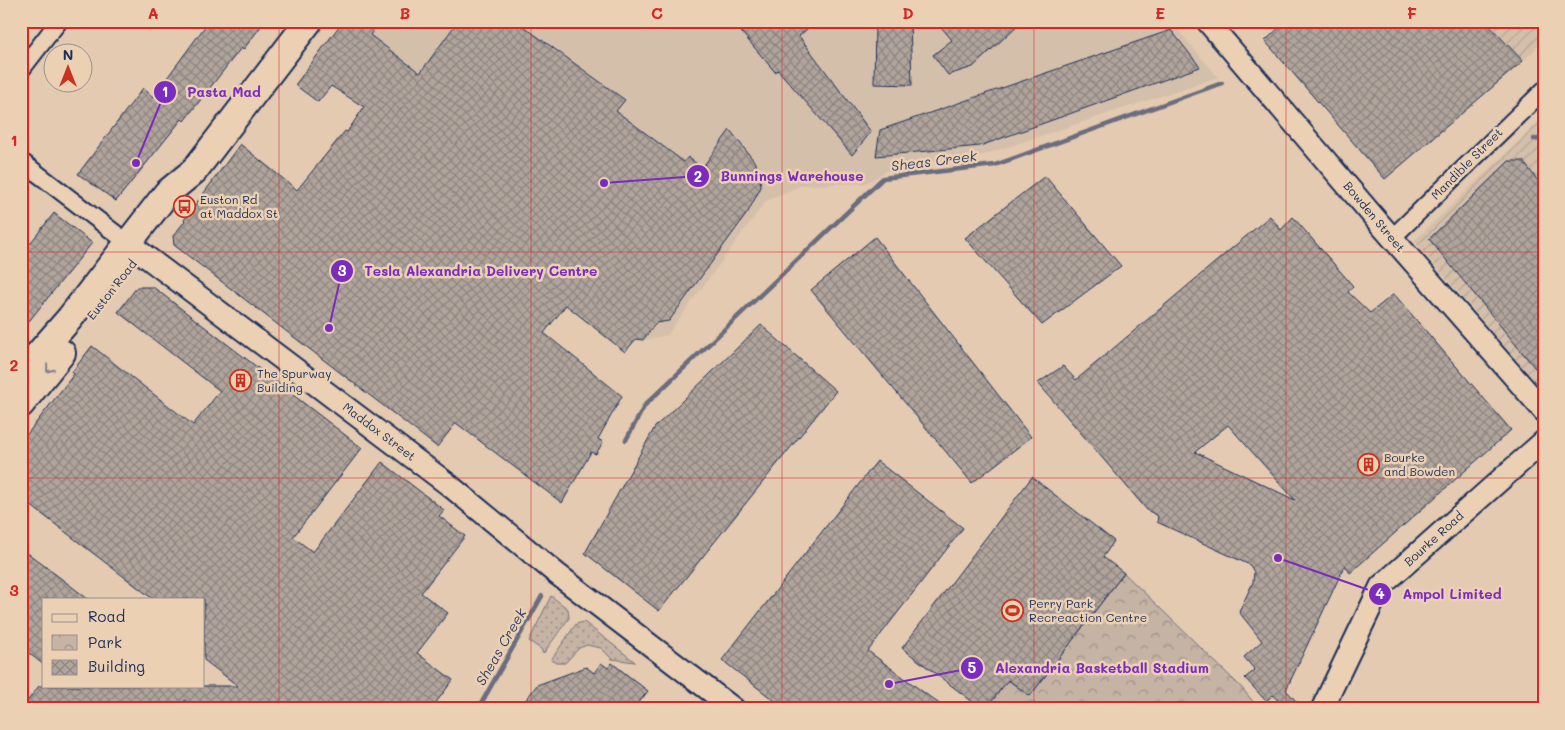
<svg xmlns="http://www.w3.org/2000/svg" width="1565" height="730" font-family="Mali,sans-serif">
<style>
.built{fill:#d4bfaa}
.industrial{fill:url(#industrial-furrows)}
.grass{fill:url(#grass-dots);stroke:#707181}
.park{fill:url(#park-crowns);stroke:#707181}
.lines{fill:none;stroke-linecap:round;stroke-linejoin:round}
.stream{stroke:#6a6c7f;stroke-width:4.5}
.building{fill:url(#building-cross-hatch);stroke:#1b2f5e;fill-rule:evenodd}
.minor-casing{stroke:#1b2f5e;stroke-width:20}
.tertiary-casing{stroke:#1b2f5e;stroke-width:25}
.primary-casing{stroke:#1b2f5e;stroke-width:30}
.minor{stroke:#ebd0b3;stroke-width:16}
.tertiary{stroke:#ebd0b3;stroke-width:21}
.primary{stroke:#ebd0b3;stroke-width:26}
.oneway{stroke:#838088}
.grid{fill:none;stroke:#d62828;stroke-width:1;stroke-opacity:0.55}
.labels{text-anchor:middle;stroke-width:5;stroke-linejoin:round;paint-order:stroke}
.street-label{font-size:12px;fill:#1b2f5e;stroke:#ebd0b3}
.poi-label{font-size:12px;fill:#1b2f5e;stroke:#ebd0b3;text-anchor:start}
.water-label{font-size:14px;font-style:italic;fill:#354369;stroke:#ebd0b3}
.leader{fill:none;stroke:#7b2cbf;stroke-width:2}
.callout-dot{fill:#7b2cbf;stroke:#ebd0b3;stroke-width:2}
.mark-label{font-size:15px;text-anchor:middle;font-weight:bold;fill:#fff}
.callout-label{font-size:14px;text-anchor:middle;font-weight:bold;fill:#7b2cbf;stroke:#ebd0b3;stroke-width:5;stroke-linejoin:round;paint-order:stroke}
.neatline{fill:none;stroke:#d62828;stroke-width:2}
.grid-label{font-size:16px;text-anchor:middle;font-weight:bold;fill:#d62828}
</style>
<defs>
<pattern id="industrial-furrows" width="10" height="10" patternUnits="userSpaceOnUse" patternTransform="scale(1.25)"><rect width="10" height="10" fill="#d4bfaa"/><path d="M-1 1l2-2M0 10L10 0M9 11l2-2" fill="none" stroke="#b5a495"/></pattern>
<pattern id="grass-dots" width="8" height="8" patternUnits="userSpaceOnUse" patternTransform="scale(1.25)"><rect width="8" height="8" fill="#c5b3a4"/><path d="M2 2h.1M6 6h.1" fill="none" stroke="#9f9289" stroke-width="1.8" stroke-linecap="round"/></pattern>
<pattern id="park-crowns" width="20" height="18" patternUnits="userSpaceOnUse" patternTransform="scale(1.25)"><rect width="20" height="18" fill="#c5b3a4"/><path d="M2 6a3 3 0 1 1 6 0M12 15a3 3 0 1 1 6 0" fill="none" stroke="#9f9289"/></pattern>
<pattern id="building-cross-hatch" width="8" height="8" patternUnits="userSpaceOnUse" patternTransform="scale(1.25)"><rect width="8" height="8" fill="#b0a49b"/><path d="M0 0l8 8M0 8l8-8" fill="none" stroke="#8e8682"/></pattern>
</defs>
<rect width="100%" height="100%" fill="#e3cab0"/>
<filter id="ink" filterUnits="userSpaceOnUse"><feTurbulence type="fractalNoise" baseFrequency=".02" numOctaves="2"/><feDisplacementMap in="SourceGraphic" scale="10" xChannelSelector="R" yChannelSelector="G"/><feConvolveMatrix kernelMatrix="1 2 1 2 8 2 1 2 1" color-interpolation-filters="sRGB"/></filter>
<g filter="url(#ink)">
<path class="built" d="M 343,21 L 1170,21 L 1218,77 L 983,155 L 893,167 L 866,183 L 802,185 L 766,201 L 667,335 L 643,340 L 636,339 L 625,352 L 580,317 L 595,298 L 359,115 L 364,107 L 331,87 L 318,102 L 295,85 Z"/>
<path class="industrial" d="M 1485,21 L 1544,21 L 1544,40 L 1523,61 Z
M 1544,117 L 1544,392 L 1414,241 Z"/>
<path class="grass" d="M 551,596 L 568,609 L 569,618 L 543,654 L 541,649 L 529,641 Z
M 584,622 L 635,662 L 612,659 L 601,648 L 587,645 L 579,648 L 565,663 L 557,663 L 551,660 L 576,624 Z"/>
<path class="park" d="M 1124,573 L 1241,687 L 1259,709 L 986,709 L 1008,680 L 1030,696 Z"/>
<g class="lines">
<path class="stream" d="M 1534,139 L 1544,140
M 626,440 L 645,405 L 883,178 L 995,165 L 1222,83
M 478,709 L 542,596"/>
</g>
<path class="building" d="M 209,21 L 265,21 L 243,50 L 241,48 L 184,121 L 182,119 L 116,201 L 78,174 L 143,88 L 153,97 Z
M 343,21 L 380,21 L 370,35 L 420,73 L 458,21 L 516,21 L 625,100 L 616,111 L 684,162 L 688,157 L 702,168 L 730,130 L 754,161 L 759,170 L 761,187 L 748,212 L 669,321 L 656,323 L 643,340 L 636,339 L 625,352 L 566,305 L 544,333 L 622,396 L 598,439 L 603,442 L 596,454 L 591,452 L 562,503 L 456,423 L 437,447 L 174,245 L 173,236 L 185,221 L 184,220 L 240,144 L 297,190 L 345,131 L 347,132 L 364,107 L 331,86 L 318,102 L 295,85 Z
M 732,21 L 816,21 L 799,36 L 871,132 L 852,155 L 778,70 L 775,72 Z
M 875,21 L 910,21 L 912,85 L 874,84 Z
M 936,21 L 1022,21 L 973,67 L 948,75 L 933,55 L 952,40 Z
M 1286,21 L 1485,21 L 1523,61 L 1385,179 L 1265,41 Z
M 1171,30 L 1200,67 L 980,146 L 876,156 L 880,130 Z
M 1509,161 L 1523,161 L 1544,189 L 1544,379 L 1429,239 Z
M 1045,176 L 1121,266 L 1042,325 L 965,238 Z
M 54,213 L 92,243 L 21,331 L 21,255 Z
M 1270,216 L 1281,230 L 1293,217 L 1353,286 L 1348,292 L 1370,313 L 1394,294 L 1511,430 L 1350,573 L 1345,565 L 1286,690 L 1303,709 L 1285,709 L 1273,695 L 1266,701 L 1245,678 L 1255,670 L 1244,657 L 1262,641 L 1239,612 L 1253,582 L 1254,572 L 1250,565 L 1157,522 L 1158,516 L 1147,510 L 1038,383 L 1063,366 L 1076,380 ZM 1228,425 L 1295,500 L 1195,452 Z
M 875,237 L 1031,437 L 972,483 L 811,290 Z
M 137,287 L 153,287 L 362,448 L 293,537 L 313,552 L 382,462 L 444,510 L 439,516 L 465,536 L 421,593 L 448,613 L 417,653 L 453,680 L 431,709 L 196,709 L 185,700 L 178,709 L 21,709 L 39,686 L 238,686 L 204,660 L 204,599 L 153,599 L 21,498 L 21,442 L 74,374 L 72,372 L 92,346 L 193,425 L 220,391 L 118,312 Z
M 761,325 L 836,391 L 659,611 L 585,553 L 655,427 Z
M 877,461 L 963,528 L 868,651 L 946,709 L 785,709 L 722,660 Z
M 1032,477 L 1114,541 L 1103,557 L 1124,573 L 1030,696 L 1008,680 L 986,709 L 982,709 L 902,648 Z
M 21,548 L 88,599 L 44,599 L 44,665 L 21,647 Z
M 601,663 L 608,668 L 612,663 L 648,691 L 634,709 L 519,709 L 537,685 L 586,667 L 594,673 Z"/>
<g class="lines">
<defs>
<path id="minor" d="M 21,70 L 59,21
M 21,161 L 128,243
M 1392,238 L 1544,90"/>
<path id="tertiary" d="M 1207,21 L 1379,223 L 1544,411
M 128,243 L 449,485 L 557,574 L 734,709
M 1322,709 L 1381,586 L 1544,441"/>
<path id="primary" d="M 21,374 L 70,318 L 167,193 L 194,171 L 309,21
M 21,404 L 62,353"/>
</defs>
<use href="#minor" class="minor-casing"/>
<use href="#tertiary" class="tertiary-casing"/>
<use href="#primary" class="primary-casing"/>
<use href="#minor" class="minor"/>
<use href="#tertiary" class="tertiary"/>
<use href="#primary" class="primary"/>
</g>
<defs><path id="oneway-chevron" d="M-2-3.5L2.5 0L-2 3.5" fill="none" stroke-width="1.6" stroke-linecap="round" stroke-linejoin="round" transform="scale(1.25)"/></defs>
<use class="oneway" href="#oneway-chevron" transform="translate(49 369) rotate(129)"/>
</g>
<path class="grid" d="M 279,21 L 279,709M 531,21 L 531,709M 782,21 L 782,709M 1034,21 L 1034,709M 1286,21 L 1286,709M 21,252 L 1544,252M 21,478 L 1544,478"/>
<defs>
<symbol id="bus-ring" viewBox="-11 -11 22 22"><circle r="9.5" fill="#ebd0b3" stroke="#c8321e" stroke-width="1.5"/><path d="M-5-6H5V4H4V6H2V4H-2V6H-4V4H-5ZM-3.5-4V0h7V-4ZM-3.5 1.2v1.5H-2V1.2ZM2 1.2v1.5H3.5V1.2Z" fill="#c8321e"/></symbol>
<symbol id="building-ring" viewBox="-11 -11 22 22"><circle r="9.5" fill="#ebd0b3" stroke="#c8321e" stroke-width="1.5"/><path d="M-4-6H4V6H1V3H-1V6H-4ZM-2.5-4.3h1.7v1.8h-1.7ZM.8-4.3h1.7v1.8H.8ZM-2.5-1h1.7V.8h-1.7ZM.8-1h1.7V.8H.8Z" fill="#c8321e"/></symbol>
<symbol id="stadium-ring" viewBox="-11 -11 22 22"><circle r="9.5" fill="#ebd0b3" stroke="#c8321e" stroke-width="1.5"/><path d="M0-5a6.5 5 0 1 0 0 10a6.5 5 0 1 0 0-10ZM-3.5-1.8h7v3.6h-7Z" fill="#c8321e"/></symbol>
</defs>
<g fill-rule="evenodd">
<use href="#bus-ring" x="172" y="194" width="25" height="25"/>
<use href="#building-ring" x="228" y="368" width="25" height="25"/>
<use href="#building-ring" x="1356" y="452" width="25" height="25"/>
<use href="#stadium-ring" x="1000" y="598" width="25" height="25"/>
</g>
<g class="labels">
<g class="street-label">
<text transform="translate(1467 164) rotate(-45)" y="4">Mandible Street</text>
<text transform="translate(1374 217) rotate(50)" y="4">Bowden Street</text>
<text transform="translate(112 290) rotate(-52)" y="4">Euston Road</text>
<text transform="translate(379 432) rotate(37)" y="4">Maddox Street</text>
<text transform="translate(1434 539) rotate(-42)" y="4">Bourke Road</text>
</g>
<g class="poi-label">
<text x="200" y="204">Euston Rd<tspan x="200" dy="14">at Maddox St</tspan></text>
<text x="257" y="378">The Spurway<tspan x="257" dy="14">Building</tspan></text>
<text x="1384" y="462">Bourke<tspan x="1384" dy="14">and Bowden</tspan></text>
<text x="1029" y="608">Perry Park<tspan x="1029" dy="14">Recreaction Centre</tspan></text>
</g>
<g class="water-label">
<text transform="translate(934 161) rotate(-7)" y="5">Sheas Creek</text>
<text transform="translate(501 647) rotate(-60)" y="5">Sheas Creek</text>
</g>
</g>
<path class="leader" d="M136 163L165 92M604 183L698 176M329 328L342 271M1278 558L1380 594M889 684L972 668"/>
<g class="callout-dot">
<circle cx="136" cy="163" r="5"/>
<circle cx="604" cy="183" r="5"/>
<circle cx="329" cy="328" r="5"/>
<circle cx="1278" cy="558" r="5"/>
<circle cx="889" cy="684" r="5"/>
<circle cx="165" cy="92" r="12"/>
<circle cx="698" cy="176" r="12"/>
<circle cx="342" cy="271" r="12"/>
<circle cx="1380" cy="594" r="12"/>
<circle cx="972" cy="668" r="12"/>
</g>
<g class="mark-label">
<text x="165" y="97">1</text>
<text x="698" y="182">2</text>
<text x="342" y="276">3</text>
<text x="1380" y="599">4</text>
<text x="972" y="673">5</text>
</g>
<g class="callout-label">
<text x="224" y="97">Pasta Mad</text>
<text x="792" y="181">Bunnings Warehouse</text>
<text x="481" y="276">Tesla Alexandria Delivery Centre</text>
<text x="1452" y="599">Ampol Limited</text>
<text x="1102" y="673">Alexandria Basketball Stadium</text>
</g>
<rect width="1565" height="730" fill="none" stroke="#ebd0b3" stroke-width="55"/>
<rect x="42" y="598" width="162" height="90" fill="#ebd0b3" stroke="#989091"/>
<rect x="52" y="614" width="25" height="8" fill="#ebd0b3" stroke="#989091"/>
<text x="88" y="622" font-size="15" fill="#1b2f5e">Road</text>
<rect x="52" y="635" width="25" height="15" fill="url(#park-crowns)" stroke="#989091"/>
<text x="88" y="648" font-size="15" fill="#1b2f5e">Park</text>
<rect x="52" y="660" width="25" height="15" fill="url(#building-cross-hatch)" stroke="#989091"/>
<text x="88" y="672" font-size="15" fill="#1b2f5e">Building</text>
<g transform="translate(68 68)"><circle r="24" fill="#ebd0b3" stroke="#989091"/>
<path d="M0-4L9 19L0 12L-9 19Z" fill="#c8321e"/>
<text y="-8" font-size="14" font-weight="bold" text-anchor="middle" fill="#1b2f5e">N</text>
</g>
<rect x="28" y="28" width="1510" height="674" class="neatline"/>
<g class="grid-label">
<text x="153" y="19">A</text>
<text x="405" y="19">B</text>
<text x="657" y="19">C</text>
<text x="908" y="19">D</text>
<text x="1160" y="19">E</text>
<text x="1412" y="19">F</text>
<text x="14" y="146">1</text>
<text x="14" y="371">2</text>
<text x="14" y="596">3</text>
</g>
</svg>
